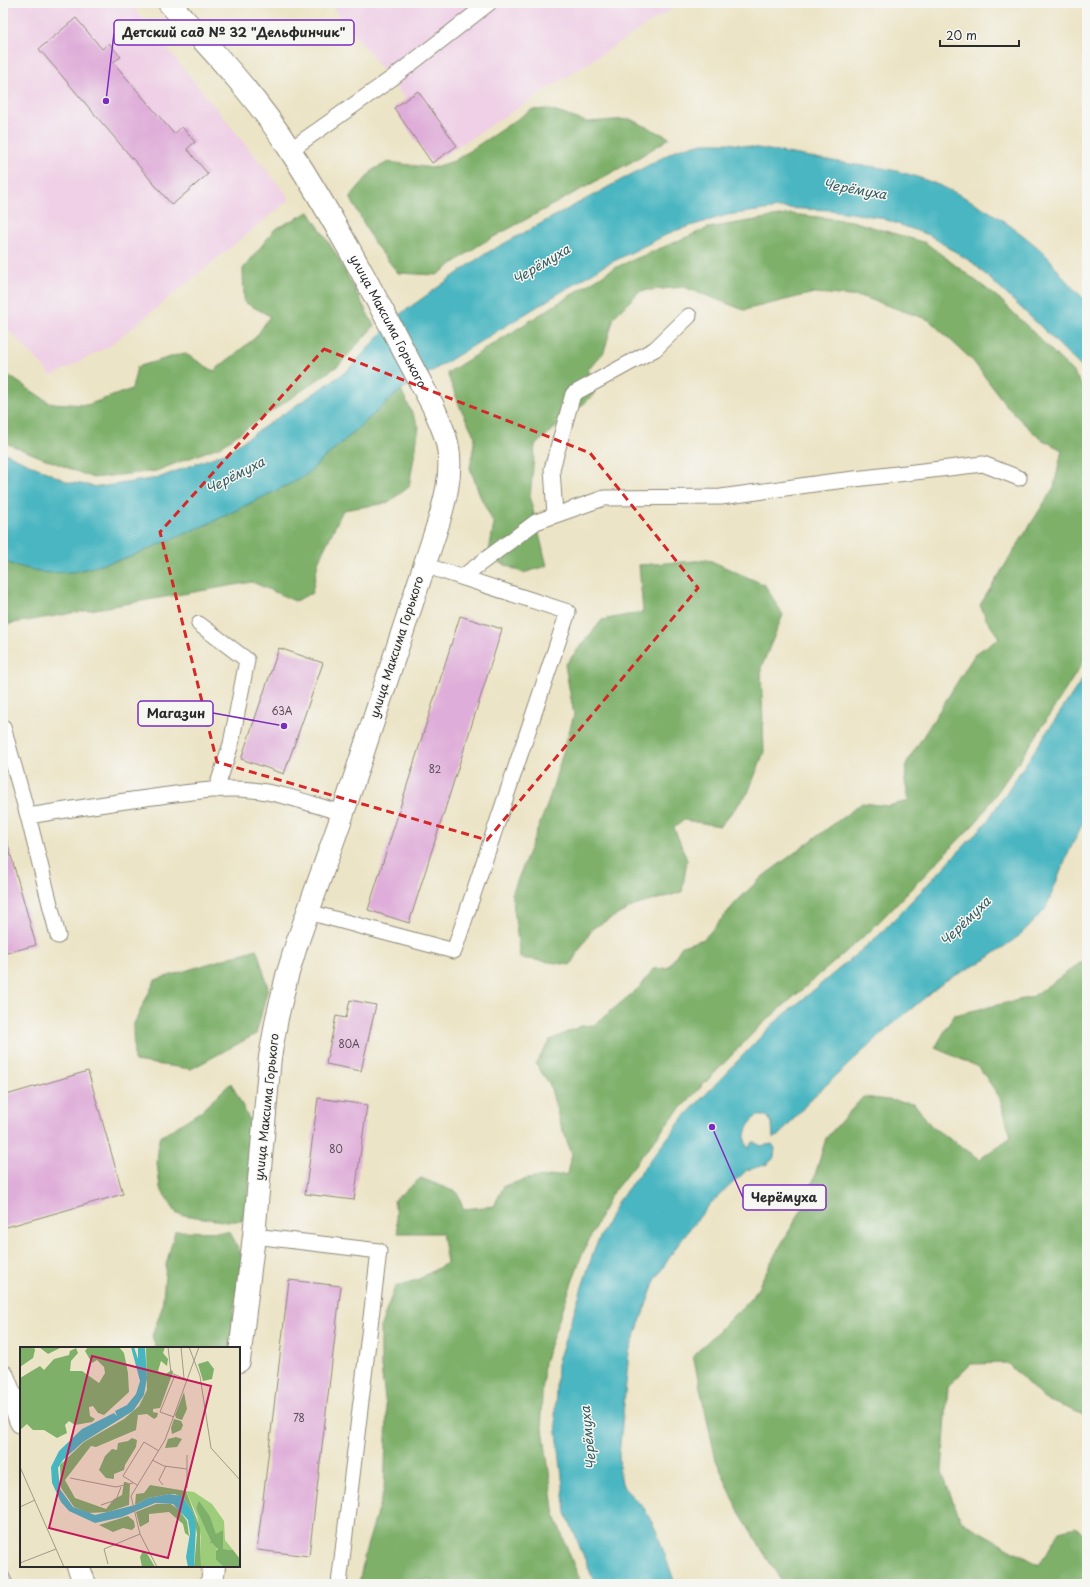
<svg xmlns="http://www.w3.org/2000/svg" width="1090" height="1587" font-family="'Playpen Sans',sans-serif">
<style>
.built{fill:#efd0e6}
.forest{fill:#7eb06a;stroke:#546e4a}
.water{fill:#48b6c1;stroke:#3a7076}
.building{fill:#dfadd9}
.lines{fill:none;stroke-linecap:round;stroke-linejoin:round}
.service-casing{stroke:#8c8878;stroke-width:17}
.minor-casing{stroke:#8c8878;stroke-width:24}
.service{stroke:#fff;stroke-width:15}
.minor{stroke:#fff;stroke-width:22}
.marked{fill:none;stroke:#d62828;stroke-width:3;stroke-dasharray:8 5;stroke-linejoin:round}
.labels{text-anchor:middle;stroke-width:3;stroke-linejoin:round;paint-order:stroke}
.number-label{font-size:10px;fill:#584c56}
.street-label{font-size:12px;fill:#2b2b2b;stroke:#f6f6f2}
.water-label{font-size:13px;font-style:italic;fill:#355c60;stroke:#f6f6f2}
.inset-road{fill:none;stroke:#9f9a88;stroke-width:1}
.view{fill:#c2185b;fill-opacity:0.15;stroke:#c2185b;stroke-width:2}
.inset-edge{fill:none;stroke:#2b2b2b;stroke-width:2}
.leader{fill:none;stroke:#7b2cbf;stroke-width:1.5}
.callout-dot{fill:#7b2cbf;stroke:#f6f6f2;stroke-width:1.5}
.callout{fill:#f6f6f2;stroke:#7b2cbf;stroke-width:1.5}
.callout-label{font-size:13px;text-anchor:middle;font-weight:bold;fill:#2b2b2b}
</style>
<rect width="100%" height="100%" fill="#f6f6f2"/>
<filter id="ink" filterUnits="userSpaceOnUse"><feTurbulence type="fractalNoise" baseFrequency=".025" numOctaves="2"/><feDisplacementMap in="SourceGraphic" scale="8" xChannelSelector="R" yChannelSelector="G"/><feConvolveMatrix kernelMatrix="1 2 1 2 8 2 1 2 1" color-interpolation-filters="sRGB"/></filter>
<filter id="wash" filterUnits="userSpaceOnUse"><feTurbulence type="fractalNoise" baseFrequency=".012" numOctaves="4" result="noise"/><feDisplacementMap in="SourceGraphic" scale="16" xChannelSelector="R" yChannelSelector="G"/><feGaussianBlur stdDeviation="0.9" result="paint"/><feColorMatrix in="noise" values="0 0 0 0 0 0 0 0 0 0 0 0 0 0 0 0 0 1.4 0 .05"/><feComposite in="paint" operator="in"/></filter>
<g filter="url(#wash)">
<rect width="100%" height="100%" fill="#ece4c6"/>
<path class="built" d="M 3,3 L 130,3 L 290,199 L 111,345 L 52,376 L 3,324 Z
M 330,3 L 681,3 L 432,163 L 394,108 L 406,100 Z"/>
<path class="forest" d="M 547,109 L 587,122 L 630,119 L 670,138 L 633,161 L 479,245 L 437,275 L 398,273 L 374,243 L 350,197 L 374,169 L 389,162 L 432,168 L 454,161 L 531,110 Z
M 309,212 L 336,254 L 374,326 L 339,365 L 221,446 L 156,471 L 93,478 L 3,442 L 3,372 L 50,403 L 87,405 L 132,389 L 137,367 L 184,353 L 214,371 L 256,337 L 270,316 L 244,302 L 243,269 L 275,229 Z
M 791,214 L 852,221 L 926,243 L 1000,299 L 1074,373 L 1087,394 L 1087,656 L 1033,741 L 978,820 L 870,931 L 760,1026 L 675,1114 L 610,1196 L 581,1257 L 544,1362 L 541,1414 L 555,1516 L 581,1584 L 436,1584 L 428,1579 L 423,1584 L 359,1584 L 365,1553 L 384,1489 L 387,1415 L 381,1367 L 381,1325 L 395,1287 L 419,1279 L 447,1263 L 442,1233 L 398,1233 L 394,1200 L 421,1178 L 458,1193 L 463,1209 L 494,1206 L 504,1186 L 527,1179 L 568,1174 L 572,1154 L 560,1123 L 550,1085 L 536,1064 L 550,1040 L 581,1026 L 594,1025 L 641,986 L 653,969 L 668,968 L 682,946 L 704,939 L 738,900 L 762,877 L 862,803 L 888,806 L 909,801 L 905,781 L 907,762 L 975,654 L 999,638 L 986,619 L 980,605 L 1054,487 L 1062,450 L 1039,438 L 1009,409 L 973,361 L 929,320 L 863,297 L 814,293 L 744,310 L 684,287 L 640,291 L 614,317 L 604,352 L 588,370 L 594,395 L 535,445 L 530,498 L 547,566 L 523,573 L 488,557 L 494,524 L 480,496 L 470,468 L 475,437 L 460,407 L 447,373 L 614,268 L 708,228 Z
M 401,390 L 419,427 L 409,487 L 387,503 L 343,510 L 318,562 L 312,593 L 295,601 L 252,582 L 3,625 L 3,560 L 13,565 L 130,557 L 208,524 L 302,478 Z
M 709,560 L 765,585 L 783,615 L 761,668 L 764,752 L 748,793 L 720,826 L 684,820 L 674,828 L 687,860 L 682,892 L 634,906 L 593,928 L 570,965 L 520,958 L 512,894 L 548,803 L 574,715 L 565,665 L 602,620 L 643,612 L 639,565 Z
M 257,949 L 268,988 L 256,1034 L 191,1069 L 134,1061 L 133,1026 L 155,980 Z
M 1087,958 L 1087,1416 L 1044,1399 L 1007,1363 L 971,1364 L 948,1386 L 942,1473 L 961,1521 L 1039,1565 L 1060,1531 L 1076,1527 L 1087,1538 L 1087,1584 L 783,1584 L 741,1516 L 716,1460 L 693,1356 L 754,1295 L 776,1253 L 808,1199 L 826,1138 L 863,1097 L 914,1103 L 932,1127 L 980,1159 L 1011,1137 L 1000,1098 L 979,1067 L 935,1048 L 954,1015 L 1032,997 Z
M 231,1083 L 254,1129 L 246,1221 L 222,1221 L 177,1214 L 160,1188 L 157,1163 L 159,1138 L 201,1111 Z
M 175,1231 L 230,1232 L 243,1258 L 234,1308 L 232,1348 L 156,1348 L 152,1336 L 162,1308 L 166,1265 Z"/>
<path class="water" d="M 703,143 L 729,143 L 856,165 C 923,168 994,208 1043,252 C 1051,259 1057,270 1064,278 C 1071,286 1079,294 1087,302 L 1087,375 L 1083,369 L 1037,323 L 973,263 L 929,235 L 878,217 L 830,210 L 780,208 L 727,215 L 674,231 L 602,267 L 401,390 L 302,478 L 208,524 L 130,557 L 74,572 L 46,573 L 13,565 L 3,560 L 3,452 L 68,482 L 99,487 L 158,478 L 227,452 L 347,371 L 399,315 L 483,255 L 678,149 Z
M 1087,672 L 1087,814 L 1066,858 L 1045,910 L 1019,936 L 985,960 L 945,981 L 888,1028 L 812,1098 L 779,1136 L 773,1138 L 772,1123 L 767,1116 L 757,1116 C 747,1125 742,1134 747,1147 L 750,1147 L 751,1143 L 754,1142 L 761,1146 L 772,1144 L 775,1148 L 774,1158 L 768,1164 L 747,1170 L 711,1203 L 683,1237 L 656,1278 L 629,1352 L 619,1455 L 620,1476 L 624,1488 L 644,1508 L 656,1530 L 673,1578 L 676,1584 L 595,1584 L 566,1513 L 555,1414 L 557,1364 L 595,1247 L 618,1201 L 684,1117 L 772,1025 L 878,936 L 986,823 Z"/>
<g id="blocks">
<path class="building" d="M 76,18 L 102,49 L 109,43 L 121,57 L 113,62 L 174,134 L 182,127 L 195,142 L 187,149 L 208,174 L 172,205 L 39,49 Z
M 418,91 L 457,146 L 432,163 L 394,108 Z
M 460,616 L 502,629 L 409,923 L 368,910 Z
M 279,648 L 323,663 L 284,774 L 241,759 Z
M 3,827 L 36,945 L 3,954 Z
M 350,1000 L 376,1005 L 361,1071 L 326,1064 L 336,1016 L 346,1018 Z
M 88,1071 L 123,1194 L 3,1228 L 3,1096 Z
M 318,1098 L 367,1105 L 354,1200 L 305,1194 Z
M 289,1280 L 341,1286 L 309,1556 L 257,1550 Z
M 3,1562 L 14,1584 L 3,1584 Z"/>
</g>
</g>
<g filter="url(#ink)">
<use href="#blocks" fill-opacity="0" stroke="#8c8878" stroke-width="1"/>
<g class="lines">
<defs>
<path id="service" d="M 290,150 L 391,79 L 489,3
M 555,515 L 552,469 L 573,394 L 655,349 L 689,316
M 462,577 L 536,522 L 604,498 L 721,497 L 829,482 L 983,464 L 1019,478
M 199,624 L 247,660 L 231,744 L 216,790
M 3,727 L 28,816 L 58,936
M 28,816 C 72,809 116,802 161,796 C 191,792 221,787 252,790 C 283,793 313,805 343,813
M 308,912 L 454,951 L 568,612 L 424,565
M 254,1236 L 379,1251 L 339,1584"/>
<g id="minor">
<path id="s1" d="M 169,3 C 212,50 256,96 290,150 C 343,232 387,320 433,406 C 440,422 448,439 449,456 C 451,478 445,500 439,521 L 343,813 L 297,943 L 287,976 L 277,1018 L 270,1057 L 254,1236 L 239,1361"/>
<path d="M 3,1376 L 21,1422"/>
<path d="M 78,1566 L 85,1584"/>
<path d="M 212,1584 L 214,1566"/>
</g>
</defs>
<use href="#service" class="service-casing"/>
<use href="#minor" class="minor-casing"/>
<use href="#service" class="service"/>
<use href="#minor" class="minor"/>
</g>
</g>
<path class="marked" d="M 324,349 L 590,453 L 698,588 L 487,840 L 217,762 L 160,532 Z"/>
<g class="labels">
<g class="number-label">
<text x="282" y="715">63А</text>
<text x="435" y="773">82</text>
<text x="349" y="1048">80А</text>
<text x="336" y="1153">80</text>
<text x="299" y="1422">78</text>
</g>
<g class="street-label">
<text dy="4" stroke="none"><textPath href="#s1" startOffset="388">улица Максима Горького</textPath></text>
<text transform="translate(397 647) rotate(-72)" y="4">улица Максима Горького</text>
<text transform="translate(267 1107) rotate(-84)" y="4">улица Максима Горького</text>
</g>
<g class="water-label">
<text transform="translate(855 189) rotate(10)" y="5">Черёмуха</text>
<text transform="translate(541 264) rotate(-31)" y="5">Черёмуха</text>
<text transform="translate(235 475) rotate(-27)" y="5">Черёмуха</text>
<text transform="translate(965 921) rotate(-44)" y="5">Черёмуха</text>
<text transform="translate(588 1438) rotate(-96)" y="5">Черёмуха</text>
</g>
</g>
<g transform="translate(20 1347)">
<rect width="220" height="220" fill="#ece4c6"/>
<path d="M 166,144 L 174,145 L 192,157 L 204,174 L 205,193 L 213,203 L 203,202 L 203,183 L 196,188 L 190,169 L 179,155 L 176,161 L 189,185 L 191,194 L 188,197 L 192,196 L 197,200 L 196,213 L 204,220 L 181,220 L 181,190 L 177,169 Z" fill="#9dcc7a"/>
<path d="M 0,0 L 14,0 L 15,3 L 13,11 L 0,20 ZM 19,0 L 42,0 L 28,7 ZM 68,0 L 99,0 L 104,6 L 108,26 L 109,45 L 84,68 L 78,66 L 73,59 L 69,60 L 70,69 L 75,72 L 72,75 L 55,78 L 49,74 L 45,78 L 47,86 L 37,91 L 24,83 L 13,83 L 7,77 L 0,83 L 0,31 L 20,19 L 24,23 L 34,12 L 49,8 L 50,4 L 56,1 L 58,6 L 51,14 L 50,24 L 62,24 L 79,36 L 85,26 L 84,20 L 77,13 L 72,16 L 65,4 ZM 126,0 L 145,0 L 143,6 L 148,12 L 147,19 L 141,14 L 138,24 L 144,28 L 152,23 L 153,25 L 140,61 L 133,62 L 133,65 L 138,66 L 137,70 L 134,72 L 127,67 L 118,68 L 116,83 L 76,100 L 71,99 L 45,133 L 55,151 L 86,162 L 94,152 L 102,148 L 104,135 L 106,135 L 110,137 L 109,158 L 88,165 L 68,166 L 54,160 L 41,141 L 40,118 L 64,95 L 104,72 L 119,59 L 127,43 ZM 188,14 L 194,22 L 192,32 L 183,34 L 178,17 ZM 164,45 L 167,62 L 162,73 L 156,71 L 155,68 ZM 154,72 L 161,74 L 163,78 L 161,83 L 152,87 L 151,81 ZM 156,90 L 162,92 L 157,100 L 145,101 L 148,92 ZM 112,91 L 117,93 L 116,100 L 105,118 L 104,123 L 94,127 L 94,132 L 86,131 L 79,123 L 85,109 L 92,102 L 97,103 L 98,96 L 108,94 ZM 130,138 L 166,144 L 180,181 L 181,220 L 174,220 L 177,187 L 173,165 L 164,152 L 155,147 L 149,147 L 128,151 L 115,158 L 116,147 L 124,146 ZM 179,154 L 190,169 L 196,187 L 203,183 L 203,202 L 213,203 L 220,212 L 220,220 L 204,220 L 196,213 L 196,204 L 198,202 L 192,196 L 188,197 L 191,194 L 176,161 ZM 136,157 L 151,157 L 159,163 L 167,174 L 169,189 L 165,186 L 163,177 L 149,165 L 129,167 L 129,175 L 120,180 L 116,165 ZM 108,169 L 114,174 L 115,180 L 112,183 L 103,181 L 93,185 L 79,178 ZM 123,204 L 128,208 L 135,220 L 122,220 L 120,210 Z" fill="#7eb06a"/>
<path d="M 111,0 L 114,0 L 118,12 L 118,0 L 125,0 L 127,31 L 124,48 L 113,64 L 63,95 L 43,113 L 38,121 L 40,142 L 53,160 L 75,168 L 115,158 L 128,151 L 149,147 L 162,149 L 173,165 L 176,178 L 174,220 L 168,220 L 166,210 L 170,186 L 168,173 L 153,157 L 135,156 L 102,170 L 75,176 L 49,164 L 41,155 L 32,136 L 31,120 L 39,104 L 62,82 L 94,66 L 97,69 L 95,64 L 107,58 L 116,47 L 120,34 Z" fill="#48b6c1"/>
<path class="inset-road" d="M 148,0 L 151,26 L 168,33M 161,0 L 164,31M 169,0 L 180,29 L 191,101 L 220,133M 154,70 L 140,65 L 155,28M 167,108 L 167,141M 132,113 L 144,119 L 167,122M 0,120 L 44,220M 50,131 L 96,140 L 113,136M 117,138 L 103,129 L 124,95 L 139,104M 143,138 L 139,133 L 146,119M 81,158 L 96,153 L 101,140M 0,160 L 15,153M 0,216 L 36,202M 88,217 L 84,202 L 120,187M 137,220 L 120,187 L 111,149 L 145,93 L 179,0"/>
<path class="view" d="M 72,9 L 191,39 L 148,211 L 29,181 Z"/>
<rect width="220" height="220" class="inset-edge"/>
</g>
<path class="leader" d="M106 101L114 33M284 726L213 713M712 1127L743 1198"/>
<g class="callout-dot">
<circle cx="106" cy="101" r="4"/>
<circle cx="284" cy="726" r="4"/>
<circle cx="712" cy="1127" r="4"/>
</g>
<g class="callout">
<rect x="114" y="20" width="240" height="25" rx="4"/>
<rect x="138" y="701" width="75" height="25" rx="4"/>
<rect x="743" y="1185" width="83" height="25" rx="4"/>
</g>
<g class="callout-label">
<text x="234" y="37">Детский сад № 32 "Дельфинчик"</text>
<text x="176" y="718">Магазин</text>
<text x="784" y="1202">Черёмуха</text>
</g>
<rect width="1090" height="1587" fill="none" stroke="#f6f6f2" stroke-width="16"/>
<path d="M940 40v6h79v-6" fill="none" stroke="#2b2b2b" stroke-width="2"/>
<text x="946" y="40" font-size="12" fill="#2b2b2b" stroke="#f6f6f2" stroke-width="3" paint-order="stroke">20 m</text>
</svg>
